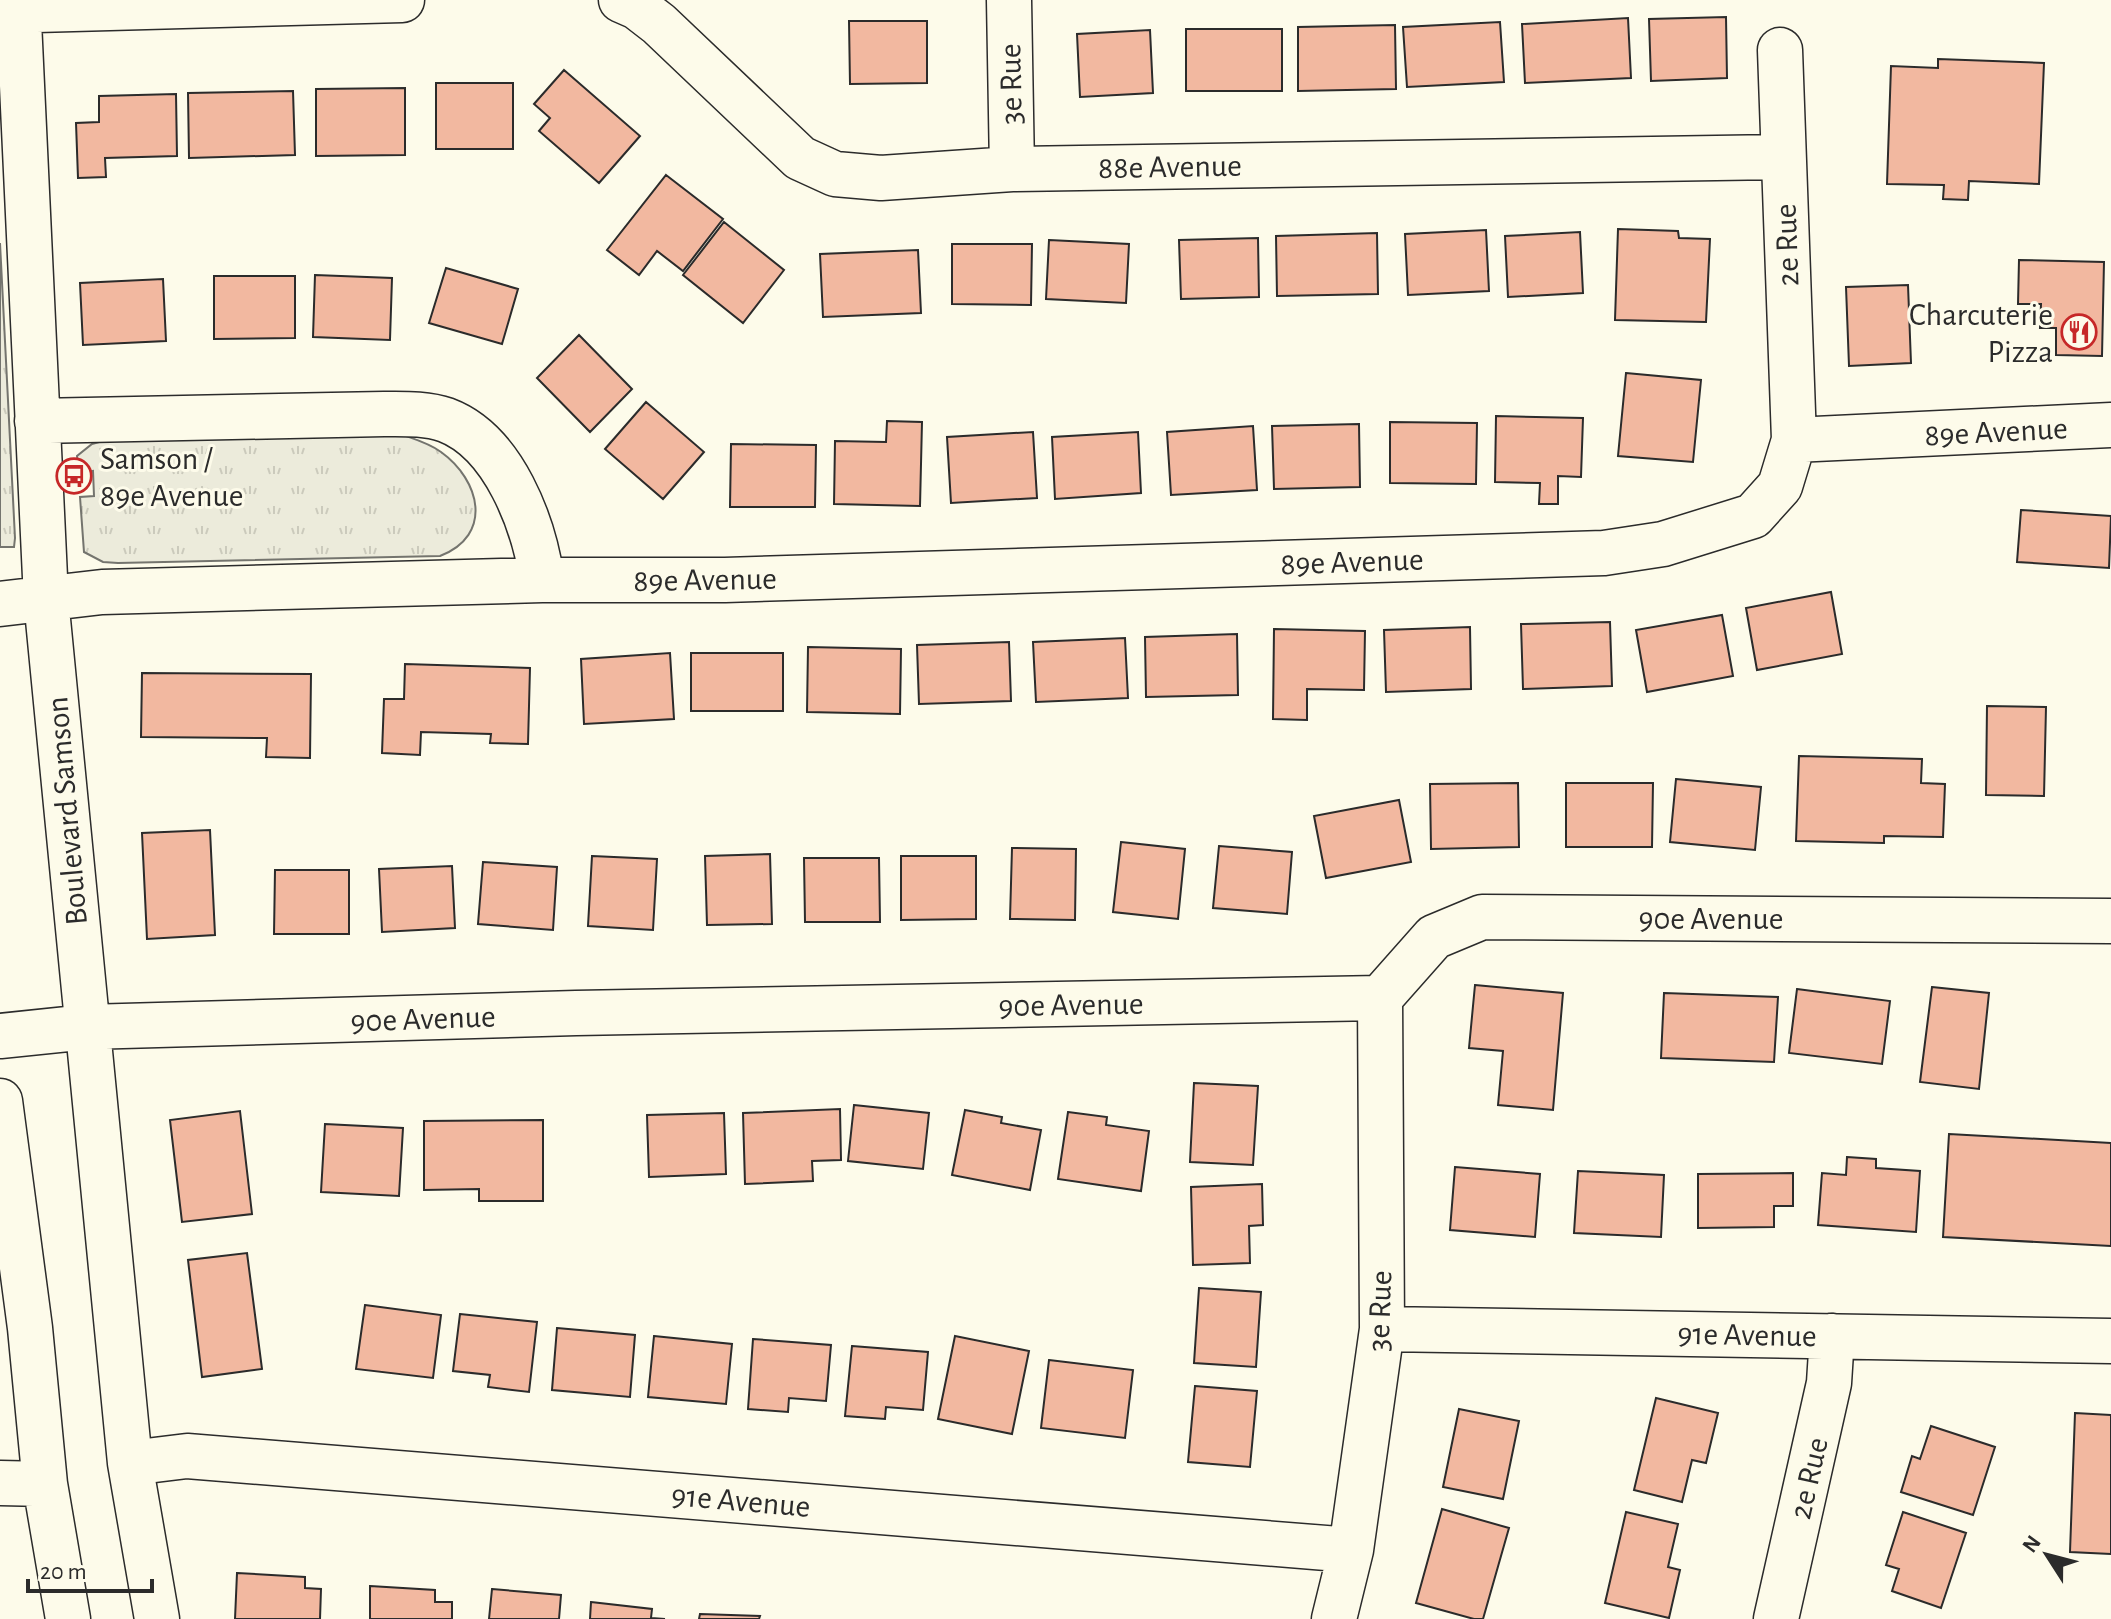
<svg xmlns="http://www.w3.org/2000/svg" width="2111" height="1619" font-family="'Alegreya Sans',sans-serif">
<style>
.grass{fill:url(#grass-tufts);stroke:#74746e;stroke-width:2}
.building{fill:#f2b8a0;stroke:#2b2b2b;stroke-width:2}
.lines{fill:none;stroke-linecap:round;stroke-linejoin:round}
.minor-casing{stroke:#2b2b2b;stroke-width:47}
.minor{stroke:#fdfbea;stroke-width:44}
.labels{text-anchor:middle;stroke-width:6;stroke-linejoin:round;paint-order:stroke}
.street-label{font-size:32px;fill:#2b2b2b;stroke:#fdfbea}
.poi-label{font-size:32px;fill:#2b2b2b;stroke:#fdfbea;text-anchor:end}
</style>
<defs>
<pattern id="grass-tufts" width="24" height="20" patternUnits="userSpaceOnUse" patternTransform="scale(2)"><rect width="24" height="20" fill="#ecebdb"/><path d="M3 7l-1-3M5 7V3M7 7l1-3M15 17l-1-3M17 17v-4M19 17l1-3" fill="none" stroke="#cbcabc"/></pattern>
</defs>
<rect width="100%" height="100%" fill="#fdfbea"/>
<path class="grass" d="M 0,243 L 15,538 L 14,547 L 0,547 Z
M 400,434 C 414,439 429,443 441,452 C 480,480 494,535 440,556 L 118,563 L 103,562 L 84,552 L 80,497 L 94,496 L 93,471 L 79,473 L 77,456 L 92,444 L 103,441 Z"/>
<path class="building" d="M 1726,17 L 1727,78 L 1651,81 L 1649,19 Z
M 1628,18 L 1631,78 L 1525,83 L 1522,24 Z
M 849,21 L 927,21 L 927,83 L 850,84 Z
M 1500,22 L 1504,82 L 1407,87 L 1403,27 Z
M 1395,25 L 1396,89 L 1298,91 L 1298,27 Z
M 1186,29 L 1282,29 L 1282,91 L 1186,91 Z
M 1150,30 L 1153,93 L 1080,97 L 1077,34 Z
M 1938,59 L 2044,63 L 2039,184 L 1969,181 L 1968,200 L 1943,199 L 1944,185 L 1887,184 L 1891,66 L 1938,68 Z
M 564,70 L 640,136 L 599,183 L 539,131 L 550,118 L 534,104 Z
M 436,83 L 513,83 L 513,149 L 436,149 Z
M 405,88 L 405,155 L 316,156 L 316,89 Z
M 293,91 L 295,155 L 189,158 L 188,93 Z
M 176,94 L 177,156 L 105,158 L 106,177 L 78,178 L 76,123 L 99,122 L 99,96 Z
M 666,175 L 723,219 L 683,271 L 657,251 L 639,275 L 607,250 Z
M 724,222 L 784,270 L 743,323 L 683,275 Z
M 1618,229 L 1678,231 L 1679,238 L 1710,239 L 1706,322 L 1615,320 Z
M 1486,230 L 1489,291 L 1408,295 L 1405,234 Z
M 1580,232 L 1583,293 L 1508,297 L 1505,236 Z
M 1377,233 L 1378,294 L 1277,296 L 1276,236 Z
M 1258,238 L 1259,297 L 1181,299 L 1179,240 Z
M 1049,240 L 1129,244 L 1126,303 L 1046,299 Z
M 952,244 L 1032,244 L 1031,305 L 952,304 Z
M 918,250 L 921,313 L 823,317 L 820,254 Z
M 2019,260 L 2104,262 L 2102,356 L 2056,355 L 2056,328 L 2040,328 L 2041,304 L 2018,304 Z
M 446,268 L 518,289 L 502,344 L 429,323 Z
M 315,275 L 392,278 L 390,340 L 313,337 Z
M 214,276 L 295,276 L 295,338 L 214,339 Z
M 163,279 L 166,341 L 83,345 L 80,283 Z
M 1908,285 L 1911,363 L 1849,366 L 1846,287 Z
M 579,335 L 632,389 L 590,432 L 537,378 Z
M 1626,373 L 1701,380 L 1693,462 L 1618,456 Z
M 646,402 L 704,452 L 663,499 L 605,449 Z
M 1496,416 L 1583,418 L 1581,477 L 1558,476 L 1558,504 L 1539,504 L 1540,483 L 1495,482 Z
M 887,421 L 922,422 L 920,506 L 834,504 L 835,441 L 886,442 Z
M 1390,422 L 1477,423 L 1476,484 L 1390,483 Z
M 1359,424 L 1360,487 L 1274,489 L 1272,426 Z
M 1253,426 L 1257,490 L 1171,495 L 1167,432 Z
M 1033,432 L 1037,498 L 951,503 L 947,437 Z
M 1138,432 L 1141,493 L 1055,499 L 1052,437 Z
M 731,444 L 816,445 L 815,507 L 730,507 Z
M 2021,510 L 2111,516 L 2109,568 L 2017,562 Z
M 1831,592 L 1842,654 L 1757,670 L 1746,608 Z
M 1722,615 L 1733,676 L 1647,692 L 1636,630 Z
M 1610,622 L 1612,686 L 1523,689 L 1521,624 Z
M 1470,627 L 1471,689 L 1386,692 L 1384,630 Z
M 1274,629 L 1365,631 L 1364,690 L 1307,689 L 1307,720 L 1273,719 Z
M 1237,634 L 1238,695 L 1146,697 L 1145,637 Z
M 1125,638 L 1128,698 L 1036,702 L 1033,642 Z
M 1009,642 L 1011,701 L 919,704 L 917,645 Z
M 808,647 L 901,649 L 900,714 L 807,712 Z
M 670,653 L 674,719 L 584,724 L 581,659 Z
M 691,653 L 783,653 L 783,711 L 691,711 Z
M 405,664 L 530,668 L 528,744 L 490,743 L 491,734 L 421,732 L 420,755 L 382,753 L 384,699 L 404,699 Z
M 142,673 L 311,674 L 310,758 L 266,757 L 267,738 L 141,737 Z
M 1987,706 L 2046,707 L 2044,796 L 1986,795 Z
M 1799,756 L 1922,759 L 1921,783 L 1945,784 L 1943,837 L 1884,836 L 1884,843 L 1796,841 Z
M 1676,779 L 1761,787 L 1755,850 L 1670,842 Z
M 1518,783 L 1519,847 L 1431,849 L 1430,784 Z
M 1566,783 L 1653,783 L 1652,847 L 1566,847 Z
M 1399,800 L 1411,862 L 1326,878 L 1314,816 Z
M 210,830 L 215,935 L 147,939 L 142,833 Z
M 1121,842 L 1185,849 L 1178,919 L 1113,912 Z
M 1219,846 L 1292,852 L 1287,914 L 1213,908 Z
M 1012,848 L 1076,849 L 1075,920 L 1010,919 Z
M 770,854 L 772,924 L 707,925 L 705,856 Z
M 592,856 L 657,859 L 653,930 L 588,926 Z
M 901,856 L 976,856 L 976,919 L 901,920 Z
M 804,858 L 879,858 L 880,922 L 805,922 Z
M 483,862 L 557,867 L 553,930 L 478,924 Z
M 452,866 L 455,928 L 382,932 L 379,869 Z
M 275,870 L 349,870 L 349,934 L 274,934 Z
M 1475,985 L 1563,993 L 1553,1110 L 1498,1105 L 1503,1051 L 1469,1048 Z
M 1932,987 L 1989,993 L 1979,1089 L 1920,1082 Z
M 1797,989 L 1890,1001 L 1882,1064 L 1789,1053 Z
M 1664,993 L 1778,997 L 1774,1062 L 1661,1058 Z
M 1194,1083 L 1258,1086 L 1253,1165 L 1190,1162 Z
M 854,1105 L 929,1113 L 923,1169 L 848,1161 Z
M 840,1109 L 841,1160 L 812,1161 L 813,1181 L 745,1184 L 743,1113 Z
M 965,1110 L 1002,1117 L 1001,1123 L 1041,1130 L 1030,1190 L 952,1175 Z
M 240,1111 L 252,1214 L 182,1222 L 170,1120 Z
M 1068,1112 L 1107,1117 L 1106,1125 L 1149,1131 L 1141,1191 L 1058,1179 Z
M 724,1113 L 726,1174 L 649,1177 L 647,1115 Z
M 543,1120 L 543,1201 L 479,1201 L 479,1189 L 424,1190 L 424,1121 Z
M 325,1124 L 403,1128 L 399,1196 L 321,1192 Z
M 1949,1134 L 2111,1143 L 2111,1246 L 1943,1237 Z
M 1847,1157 L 1876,1159 L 1876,1168 L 1920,1171 L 1916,1232 L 1818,1225 L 1822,1173 L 1846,1175 Z
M 1455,1167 L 1540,1174 L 1535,1237 L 1450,1230 Z
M 1578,1171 L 1664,1175 L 1661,1237 L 1574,1233 Z
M 1793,1173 L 1793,1206 L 1774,1206 L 1774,1227 L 1698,1228 L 1698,1174 Z
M 1262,1184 L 1263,1225 L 1249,1226 L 1250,1263 L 1193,1265 L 1191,1187 Z
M 247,1253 L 262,1369 L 202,1377 L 188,1260 Z
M 1199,1288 L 1261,1292 L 1256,1367 L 1194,1363 Z
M 365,1305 L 441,1315 L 433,1378 L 356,1369 Z
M 460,1314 L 537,1322 L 529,1392 L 488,1387 L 490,1375 L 453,1371 Z
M 557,1328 L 635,1335 L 630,1397 L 552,1390 Z
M 654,1336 L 732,1344 L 726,1404 L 648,1397 Z
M 955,1336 L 1029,1351 L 1012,1434 L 938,1419 Z
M 753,1339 L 831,1345 L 826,1401 L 789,1398 L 788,1412 L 748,1409 Z
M 852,1346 L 928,1352 L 923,1410 L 886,1407 L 885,1419 L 845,1416 Z
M 1049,1360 L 1133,1370 L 1125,1438 L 1041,1428 Z
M 1195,1386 L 1257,1391 L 1250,1467 L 1188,1462 Z
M 1656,1398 L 1718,1413 L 1706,1463 L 1692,1460 L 1682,1502 L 1634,1490 Z
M 1459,1409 L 1519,1421 L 1503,1499 L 1443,1487 Z
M 2075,1413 L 2111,1415 L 2111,1554 L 2070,1552 Z
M 1931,1426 L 1995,1447 L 1973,1515 L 1901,1492 L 1912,1456 L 1920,1459 Z
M 1442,1509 L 1509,1528 L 1483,1619 L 1474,1619 L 1416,1603 Z
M 1626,1512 L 1678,1524 L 1668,1567 L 1680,1570 L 1669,1618 L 1605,1603 Z
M 1903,1512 L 1966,1533 L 1941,1608 L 1892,1591 L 1899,1569 L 1886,1565 Z
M 237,1573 L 305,1577 L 305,1588 L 321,1589 L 320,1619 L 235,1619 Z
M 370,1586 L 435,1590 L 435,1602 L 452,1602 L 452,1619 L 370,1619 Z
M 492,1589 L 561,1595 L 559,1619 L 489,1619 Z
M 591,1602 L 652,1609 L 651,1618 L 665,1619 L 590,1619 Z
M 700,1614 L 760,1616 L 759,1619 L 699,1619 Z"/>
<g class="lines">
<defs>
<path id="minor" d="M 18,0 L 46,599 L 130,1463 L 157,1619
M 621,0 L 637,7 L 659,24 L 800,158 L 835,174 L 881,178 L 1012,169 L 1783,157
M 1009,0 L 1012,169
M 0,11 L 402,0
M 37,421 L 384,414 C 404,414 426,413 446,420 C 504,442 534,524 542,580
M 1794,440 L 2111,425
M 0,604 L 102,592 L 542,580 L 725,580 L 1604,553 L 1663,544 L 1753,516 L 1780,486 L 1794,440 L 1780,50
M 0,1036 L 87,1027 L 576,1013 L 1380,998 L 1434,937 L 1482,917 L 2111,921
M 0,1101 L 30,1328 L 45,1484 L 68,1619
M 1382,1329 L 2111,1341
M 130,1463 L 187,1456 L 1351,1550
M 0,1483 L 45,1484
M 1334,1619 L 1351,1550 L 1382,1329 L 1380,998
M 1776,1619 L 1829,1383 L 1832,1336"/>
</defs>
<use href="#minor" class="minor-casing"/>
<use href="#minor" class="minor"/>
</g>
<defs>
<symbol id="restaurant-ring" viewBox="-11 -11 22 22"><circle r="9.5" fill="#fdfbea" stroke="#c62828" stroke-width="1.5"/><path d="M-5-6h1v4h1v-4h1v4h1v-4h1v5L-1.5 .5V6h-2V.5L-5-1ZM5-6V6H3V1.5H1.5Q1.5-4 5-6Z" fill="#c62828"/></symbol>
<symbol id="bus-ring" viewBox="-11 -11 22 22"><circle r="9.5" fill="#fdfbea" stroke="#c62828" stroke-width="1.5"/><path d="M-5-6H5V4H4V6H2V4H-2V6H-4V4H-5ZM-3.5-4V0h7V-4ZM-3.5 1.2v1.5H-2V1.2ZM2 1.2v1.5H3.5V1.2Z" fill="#c62828"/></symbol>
</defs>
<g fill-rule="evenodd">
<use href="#restaurant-ring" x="2059" y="312" width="40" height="40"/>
<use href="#bus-ring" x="54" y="456" width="40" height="40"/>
</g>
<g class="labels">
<g class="street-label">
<text transform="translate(1010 84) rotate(-91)" y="11">3e Rue</text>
<text transform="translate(1170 166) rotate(-1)" y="11">88e Avenue</text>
<text transform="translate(1786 245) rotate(-92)" y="11">2e Rue</text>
<text transform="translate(1996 431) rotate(-3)" y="11">89e Avenue</text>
<text transform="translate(1352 561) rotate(-2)" y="11">89e Avenue</text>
<text transform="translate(705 579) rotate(-1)" y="11">89e Avenue</text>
<text transform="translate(66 811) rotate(-95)" y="11">Boulevard Samson</text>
<text x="1711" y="929">90e Avenue</text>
<text transform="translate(1071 1004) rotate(-1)" y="11">90e Avenue</text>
<text transform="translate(423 1018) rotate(-2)" y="11">90e Avenue</text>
<text transform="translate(1379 1311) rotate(-88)" y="11">3e Rue</text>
<text transform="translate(1747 1334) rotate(1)" y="11">91e Avenue</text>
<text transform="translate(1808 1478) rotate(-77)" y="11">2e Rue</text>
<text transform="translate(741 1500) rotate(5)" y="11">91e Avenue</text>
</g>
<g class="poi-label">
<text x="2053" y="325">Charcuterie<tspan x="2053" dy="37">Pizza</tspan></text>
<text x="100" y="469" text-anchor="start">Samson /<tspan x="100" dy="37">89e Avenue</tspan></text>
</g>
</g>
<g transform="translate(2047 1555) rotate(306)" stroke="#fdfbea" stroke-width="6" paint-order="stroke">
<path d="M0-6L14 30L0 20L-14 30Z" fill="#2b2b2b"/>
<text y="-12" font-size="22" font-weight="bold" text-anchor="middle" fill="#2b2b2b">N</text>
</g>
<path d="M28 1579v12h124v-12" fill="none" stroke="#2b2b2b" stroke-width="4"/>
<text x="40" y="1579" font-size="24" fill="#2b2b2b" stroke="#fdfbea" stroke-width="6" paint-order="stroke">20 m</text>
</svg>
